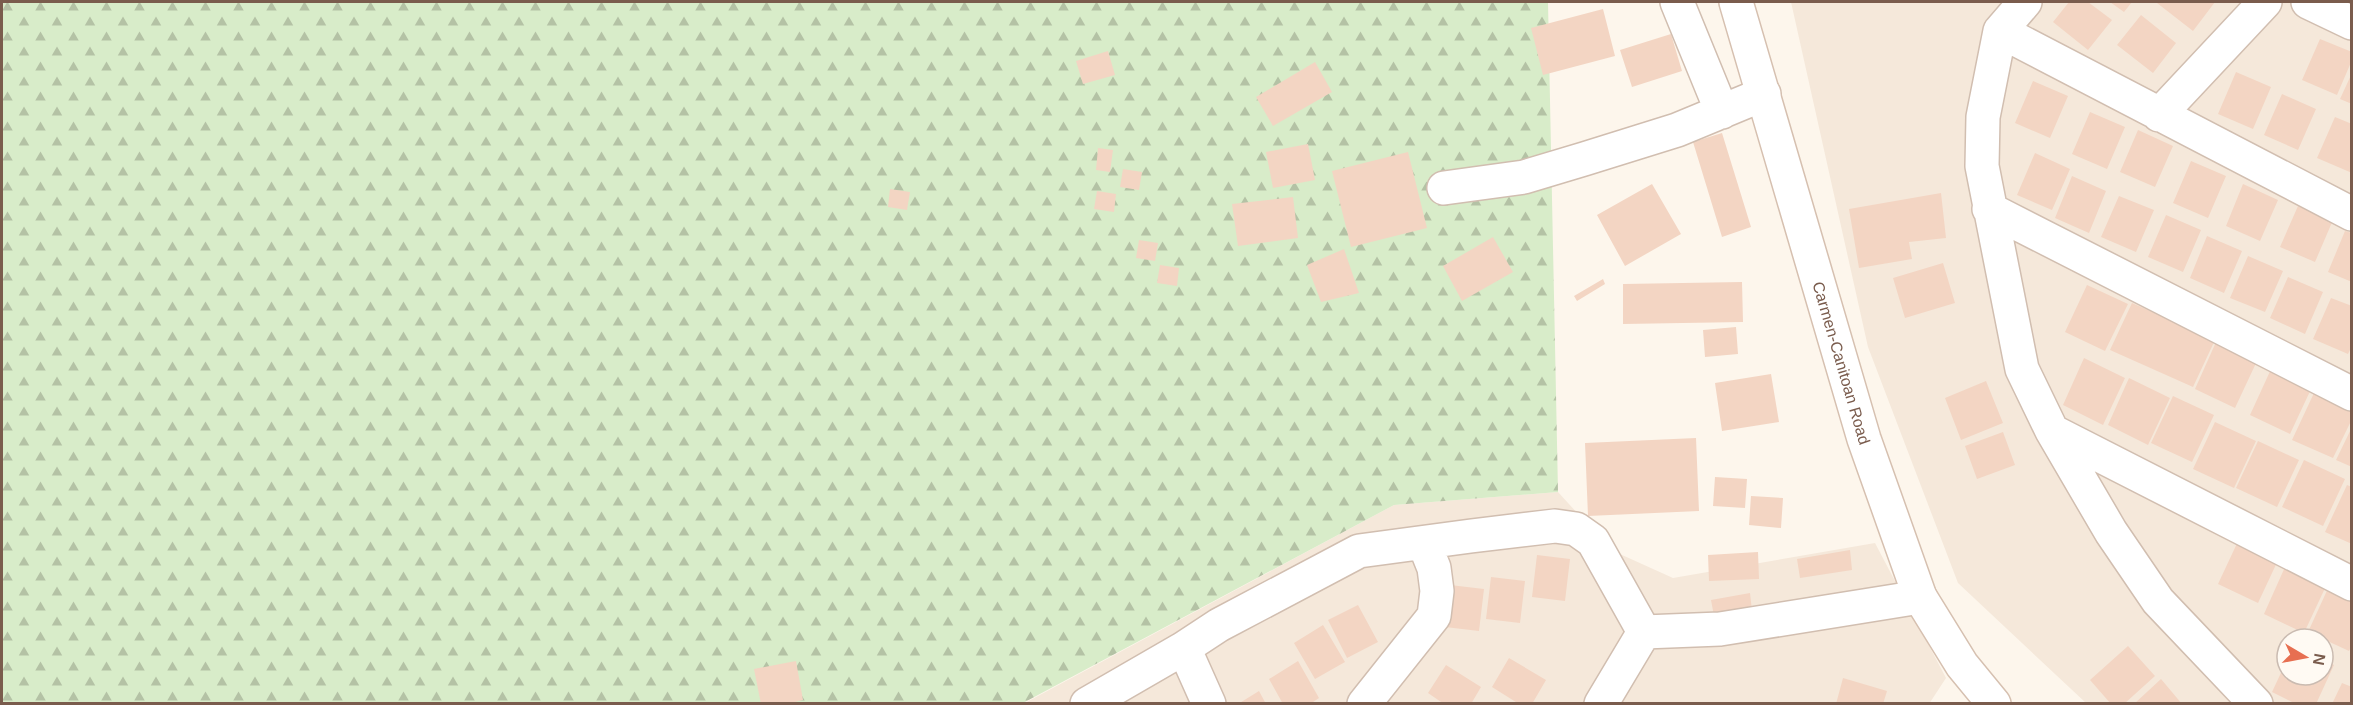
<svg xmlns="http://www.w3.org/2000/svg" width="2353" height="705" font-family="Helvetica,sans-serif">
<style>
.residential{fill:#f5e8da;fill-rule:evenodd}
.forest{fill:url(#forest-firs)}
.building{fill:#f3d5c3}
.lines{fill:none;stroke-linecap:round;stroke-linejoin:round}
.minor-casing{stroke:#d1beb0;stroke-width:36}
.tertiary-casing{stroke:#d1beb0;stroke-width:36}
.secondary-casing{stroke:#d6c0b0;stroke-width:36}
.minor{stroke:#fff;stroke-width:33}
.tertiary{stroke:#fff;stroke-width:33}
.secondary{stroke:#fff;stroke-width:33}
.labels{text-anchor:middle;stroke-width:5;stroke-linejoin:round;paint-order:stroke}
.street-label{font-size:16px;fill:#7a5c4d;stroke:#fffaf3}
</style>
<defs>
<pattern id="forest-firs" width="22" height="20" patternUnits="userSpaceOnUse" patternTransform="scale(1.5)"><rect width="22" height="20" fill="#d8ecc9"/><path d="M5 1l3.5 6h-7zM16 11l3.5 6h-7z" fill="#b4c2a5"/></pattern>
</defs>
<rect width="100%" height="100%" fill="#fdf6ec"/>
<path class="residential" d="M 1791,2 L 2351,2 L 2351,703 L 2086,703 L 1958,583 L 1868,347 ZM 2287,639 L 2323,639 L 2323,675 L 2287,675 Z
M 1558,492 L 1611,550 L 1673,578 L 1875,543 L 1946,678 L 1929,704 L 1023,704 L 1394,505 Z"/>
<path class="forest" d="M 2,2 L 1548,2 L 1558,492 L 1394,505 L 1023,703 L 2,703 Z"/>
<path class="building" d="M 2069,2 L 2088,2 L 2112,20 L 2088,50 L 2053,22 Z
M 2110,2 L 2132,2 L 2124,12 Z
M 2158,2 L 2215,2 L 2193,31 L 2157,3 Z
M 1603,9 L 1615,56 L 1543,75 L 1531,28 Z
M 2141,15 L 2176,43 L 2153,73 L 2117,45 Z
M 1671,34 L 1682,71 L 1632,87 L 1620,50 Z
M 2320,39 L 2352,52 L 2352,60 L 2337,95 L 2302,80 Z
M 1108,51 L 1115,75 L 1083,84 L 1076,61 Z
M 1315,62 L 1332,92 L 1273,126 L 1256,97 Z
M 2236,72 L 2271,87 L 2253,129 L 2218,114 Z
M 2352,73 L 2352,104 L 2340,99 Z
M 2033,81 L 2068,96 L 2050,138 L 2015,123 Z
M 2282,94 L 2316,109 L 2298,150 L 2264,135 Z
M 2090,112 L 2125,127 L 2107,169 L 2072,154 Z
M 2335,117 L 2352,124 L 2352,173 L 2317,158 Z
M 2138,130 L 2173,146 L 2155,187 L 2120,172 Z
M 1722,133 L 1751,227 L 1722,237 L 1693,142 Z
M 1308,144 L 1315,180 L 1273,188 L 1266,152 Z
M 1098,148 L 1113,150 L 1110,172 L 1096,170 Z
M 1408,152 L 1427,228 L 1351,247 L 1332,171 Z
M 2035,153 L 2070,169 L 2052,210 L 2017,195 Z
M 2191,161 L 2226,176 L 2208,218 L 2173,203 Z
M 1123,169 L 1142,172 L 1139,190 L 1120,187 Z
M 2072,176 L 2106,191 L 2089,233 L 2055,218 Z
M 1652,184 L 1681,234 L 1625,266 L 1597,215 Z
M 2243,184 L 2278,200 L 2260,241 L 2226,226 Z
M 890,189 L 910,192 L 907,210 L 888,207 Z
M 1097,191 L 1116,194 L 1114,212 L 1094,209 Z
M 1941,193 L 1946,238 L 1909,242 L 1912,259 L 1859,268 L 1849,209 Z
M 2119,196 L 2154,210 L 2136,252 L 2101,237 Z
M 1293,197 L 1298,238 L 1238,246 L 1232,204 Z
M 2298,206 L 2333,220 L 2315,262 L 2280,247 Z
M 2166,215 L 2201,230 L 2183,272 L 2148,257 Z
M 2345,231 L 2352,233 L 2352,282 L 2328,272 Z
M 2207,236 L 2242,251 L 2224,293 L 2190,278 Z
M 1493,237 L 1513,272 L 1462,301 L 1443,266 Z
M 1139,240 L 1158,243 L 1155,261 L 1136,258 Z
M 1344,249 L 1359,293 L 1321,302 L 1307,265 Z
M 2248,256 L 2283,271 L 2265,312 L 2230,298 Z
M 1943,263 L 1955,303 L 1905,318 L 1893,278 Z
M 1160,265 L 1179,268 L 1177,286 L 1157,283 Z
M 2288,277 L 2323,292 L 2305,334 L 2270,318 Z
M 1603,279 L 1605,284 L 1577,301 L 1574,296 Z
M 1742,282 L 1743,322 L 1623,324 L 1623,284 Z
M 2087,285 L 2128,304 L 2105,351 L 2065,332 Z
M 2331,298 L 2352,306 L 2352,346 L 2348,354 L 2313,339 Z
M 2132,303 L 2215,340 L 2193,387 L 2110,350 Z
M 1736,327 L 1738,354 L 1705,357 L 1703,330 Z
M 2216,342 L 2257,361 L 2235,408 L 2195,389 Z
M 2084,358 L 2125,378 L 2103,425 L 2063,405 Z
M 2272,367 L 2312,387 L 2290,434 L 2250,415 Z
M 1771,374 L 1779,422 L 1722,431 L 1715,383 Z
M 2129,378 L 2170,398 L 2148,445 L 2108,425 Z
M 1986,381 L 2003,423 L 1961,440 L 1945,398 Z
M 2314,393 L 2352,410 L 2352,419 L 2333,458 L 2292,440 Z
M 2173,396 L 2214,415 L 2192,462 L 2151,443 Z
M 2215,422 L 2256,441 L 2234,488 L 2193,469 Z
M 2352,427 L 2352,467 L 2336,460 Z
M 2003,432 L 2015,465 L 1977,479 L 1965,446 Z
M 1696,438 L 1699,511 L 1588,516 L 1585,443 Z
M 2258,441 L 2299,460 L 2277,507 L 2236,488 Z
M 2304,460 L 2345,479 L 2323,526 L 2282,507 Z
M 1715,477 L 1747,479 L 1745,508 L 1713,506 Z
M 2347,485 L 2352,487 L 2352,544 L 2325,532 Z
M 1751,496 L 1783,498 L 1781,528 L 1749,525 Z
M 2240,537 L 2280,556 L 2258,603 L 2218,584 Z
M 1850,550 L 1852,570 L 1800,578 L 1797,559 Z
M 1758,552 L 1759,579 L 1709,581 L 1708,555 Z
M 1537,555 L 1570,559 L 1565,601 L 1532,597 Z
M 2285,567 L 2326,586 L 2304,633 L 2264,614 Z
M 1491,577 L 1525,581 L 1520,623 L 1486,619 Z
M 2330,584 L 2352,595 L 2352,645 L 2349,651 L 2308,632 Z
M 1450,585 L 1484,589 L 1479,631 L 1445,627 Z
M 1750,593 L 1752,611 L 1714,616 L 1711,600 Z
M 1358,605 L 1378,642 L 1347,658 L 1328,620 Z
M 1323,625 L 1345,662 L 1315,679 L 1294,643 Z
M 2128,646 L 2155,676 L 2124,704 L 2111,704 L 2090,680 Z
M 1509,658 L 1546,680 L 1532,704 L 1519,704 L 1492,687 Z
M 2323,659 L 2334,665 L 2316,704 L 2296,704 L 2272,692 L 2287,660 L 2287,675 L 2323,675 Z
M 796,661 L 803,700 L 787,704 L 761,704 L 754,669 Z
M 1298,661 L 1319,698 L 1310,704 L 1283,704 L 1269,679 Z
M 1446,665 L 1481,687 L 1471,704 L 1444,704 L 1428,693 Z
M 1843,678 L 1887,691 L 1883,704 L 1836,704 Z
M 2161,679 L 2182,704 L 2134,704 Z
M 2342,683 L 2352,687 L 2352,704 L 2332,704 Z
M 1259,691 L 1266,704 L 1238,704 Z"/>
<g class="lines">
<defs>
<path id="minor" d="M 1677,2 L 1722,112
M 2025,2 L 2000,31 L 1983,117 L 1982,166 L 2022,369 L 2052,431 L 2111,532 L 2158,601 L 2256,704
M 2308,2 L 2352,23
M 2000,31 L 2352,214
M 2159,115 L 2265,2
M 1444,188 L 1524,177 L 1584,159 L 1677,130 L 1764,94
M 1989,209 L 2352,394
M 2052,431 L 2352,584
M 1184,648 L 1209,704
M 1087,704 L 1184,648 L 1219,625 L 1359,551 L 1471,536 L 1555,526 L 1576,529 L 1593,541 L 1644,632
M 1364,704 L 1434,616 L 1437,591 L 1434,568 L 1424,543"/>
<path id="tertiary" d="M 1601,704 L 1644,632 L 1720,629 L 1920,597"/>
<g id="secondary">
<path id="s1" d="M 1736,2 L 1864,439 L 1920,597 L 1962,665 L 1994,704"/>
</g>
</defs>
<use href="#minor" class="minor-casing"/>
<use href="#tertiary" class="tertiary-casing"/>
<use href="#secondary" class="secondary-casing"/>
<use href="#minor" class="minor"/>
<use href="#tertiary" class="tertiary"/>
<use href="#secondary" class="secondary"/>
</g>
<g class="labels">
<g class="street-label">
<text dy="6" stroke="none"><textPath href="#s1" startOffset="376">Carmen-Canitoan Road</textPath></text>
</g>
</g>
<rect width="2353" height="705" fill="none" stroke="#7a5c4d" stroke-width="6"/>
<g transform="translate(2305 657) rotate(100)"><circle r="28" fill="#fffaf3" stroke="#cabbb1" stroke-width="1.5"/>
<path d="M0-4.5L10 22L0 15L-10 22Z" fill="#e76f51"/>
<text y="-9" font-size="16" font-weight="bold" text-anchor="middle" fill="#7a5c4d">N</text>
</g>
</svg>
